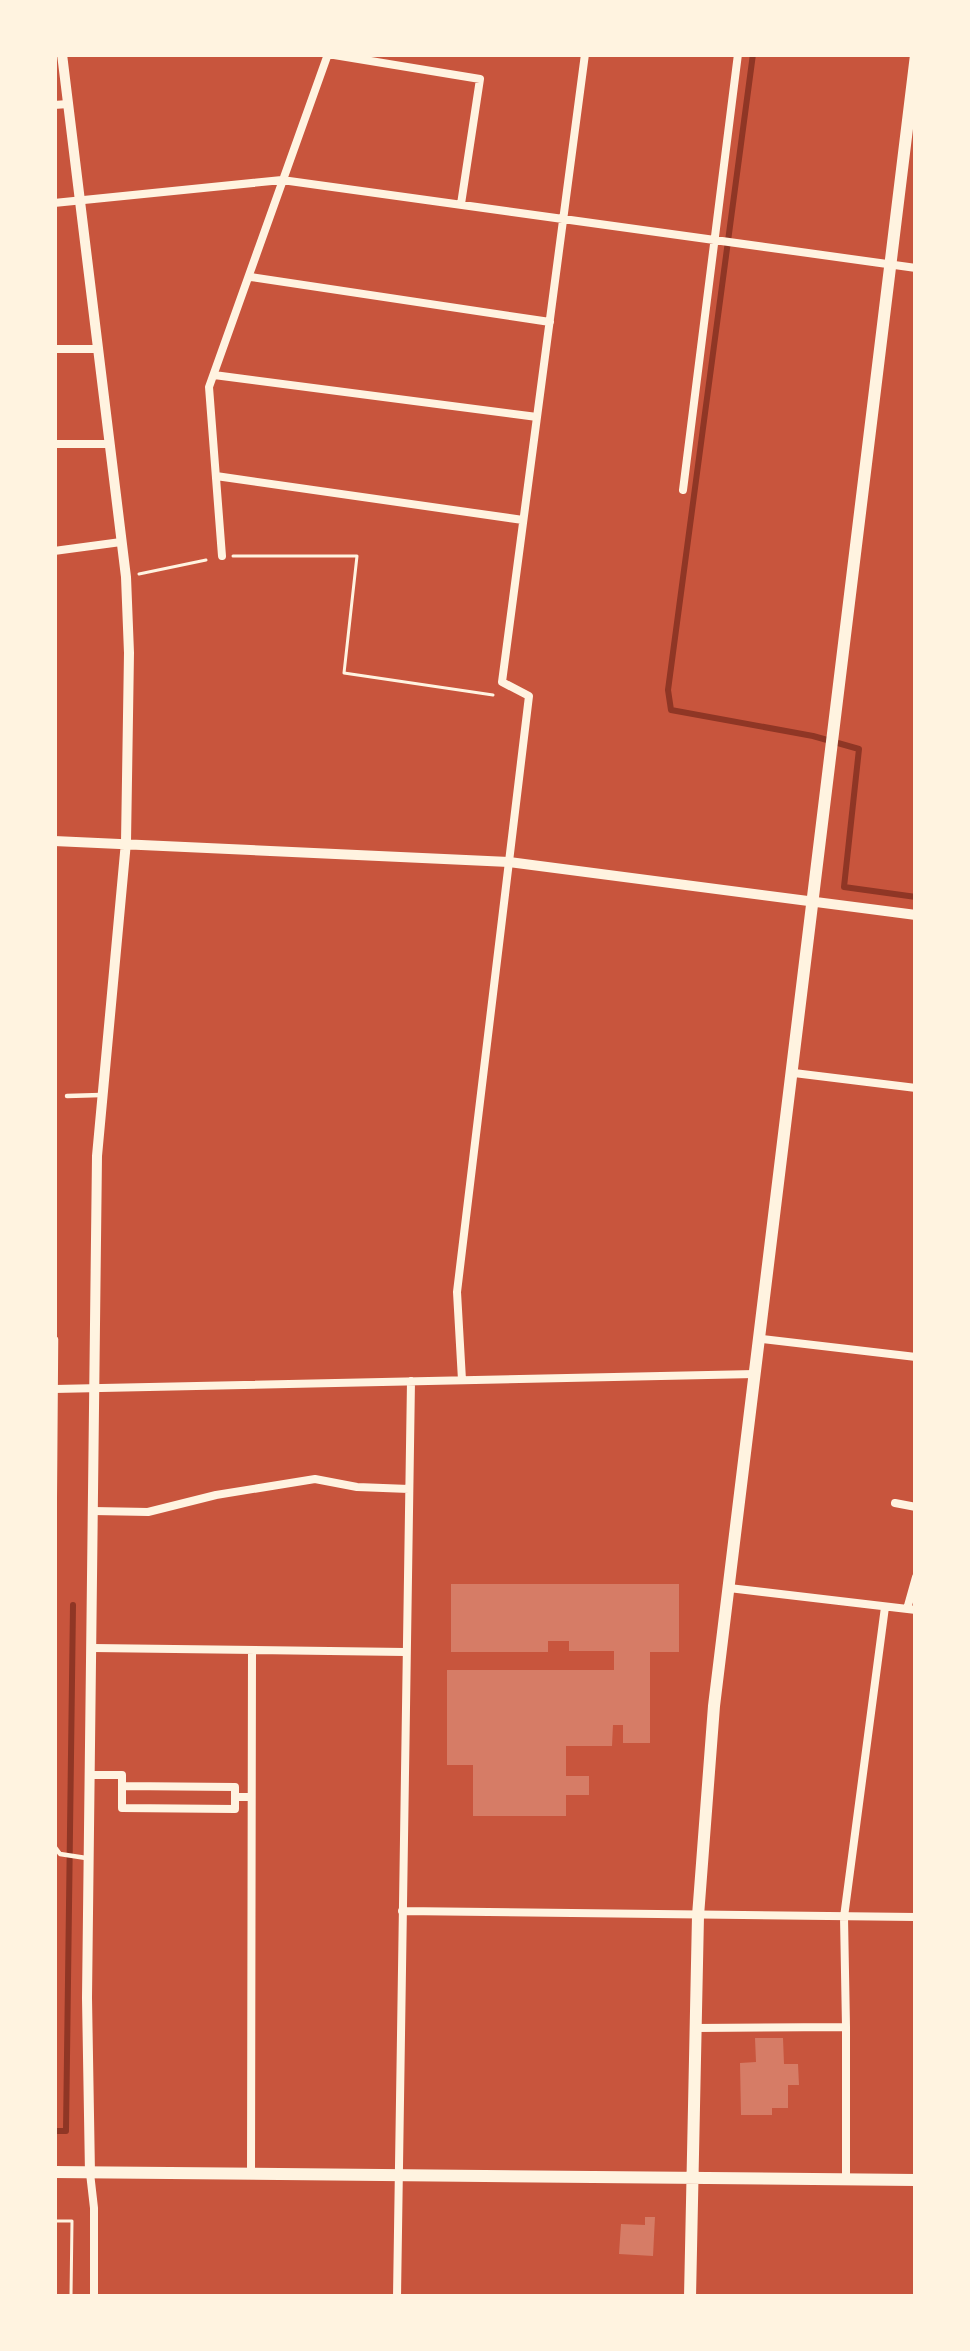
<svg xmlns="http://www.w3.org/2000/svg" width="970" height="2351" font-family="'Public Sans',sans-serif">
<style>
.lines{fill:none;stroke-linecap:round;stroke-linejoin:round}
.stream{stroke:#8f3625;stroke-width:6}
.building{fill:#d67c66}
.path{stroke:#fff3e0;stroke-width:3}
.service{stroke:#fff3e0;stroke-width:4.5}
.minor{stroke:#fff3e0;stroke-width:8}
.tertiary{stroke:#fff3e0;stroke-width:10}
.primary{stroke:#fff3e0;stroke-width:12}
</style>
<rect width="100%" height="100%" fill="#c8553d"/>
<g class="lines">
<path class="stream" d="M 753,54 L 668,690 L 671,710 L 813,736 L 859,749 L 844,887 L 916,897
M 54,2131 L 66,2131 L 73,1605"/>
</g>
<path class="building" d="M 451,1584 L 679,1584 L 679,1652 L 650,1652 L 650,1743 L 623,1743 L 623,1725 L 613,1725 L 612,1746 L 566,1746 L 566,1776 L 589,1776 L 589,1795 L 566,1795 L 566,1816 L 473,1816 L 473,1765 L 447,1765 L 447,1670 L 614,1670 L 614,1651 L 569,1651 L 569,1641 L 548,1641 L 548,1652 L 451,1652 Z
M 755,2038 L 783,2038 L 784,2064 L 798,2064 L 799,2085 L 788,2085 L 788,2108 L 772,2108 L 772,2115 L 741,2115 L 740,2063 L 756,2062 Z
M 645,2217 L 655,2217 L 653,2256 L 619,2254 L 621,2224 L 645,2225 Z"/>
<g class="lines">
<path class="path" d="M 233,556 L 357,556 L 344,673 L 493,695
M 139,574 L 206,560
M 54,2221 L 72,2221 L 71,2296"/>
<path class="service" d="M 67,1096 L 101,1095
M 54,1595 L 56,1339
M 54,1846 L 60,1854 L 86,1858"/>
<path class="minor" d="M 54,105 L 68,104
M 54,203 L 282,180 L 916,268
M 251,277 L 550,322
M 54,349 L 97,349
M 214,375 L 537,417
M 54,444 L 109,444
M 216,476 L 523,520
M 683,490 L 738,54
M 54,551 L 121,542
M 222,556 L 209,387 L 328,54 L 480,79 L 461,204
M 794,1073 L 916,1088
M 762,1339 L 916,1357
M 462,1380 L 457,1292 L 529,696 L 502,682 L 585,54
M 54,1389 L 755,1374
M 895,1503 L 916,1507
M 93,1511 L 148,1512 L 216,1495 L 315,1479 L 357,1487 L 409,1489
M 729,1588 L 916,1610
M 907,1609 L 916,1577
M 93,1648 L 405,1652
M 91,1775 L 122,1775 L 122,1808 L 235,1809 L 235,1797 L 251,1797
M 122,1786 L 235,1787 L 235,1797
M 402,1911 L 916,1917
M 846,2027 L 844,1917 L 885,1607
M 696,2028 L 846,2027 L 846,2179
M 251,2172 L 252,1650
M 90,2173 L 94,2208 L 94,2297
M 397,2297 L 411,1381"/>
<path class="tertiary" d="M 62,54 L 126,577 L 129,653 L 126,842 L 97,1156 L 87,1998 L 90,2173
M 54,841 L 509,862 L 916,915"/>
<path class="primary" d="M 54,2172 L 916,2180
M 690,2297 L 698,1916 L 714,1706 L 916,55"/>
</g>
<rect width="970" height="2351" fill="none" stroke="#fff3e0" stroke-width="114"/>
</svg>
